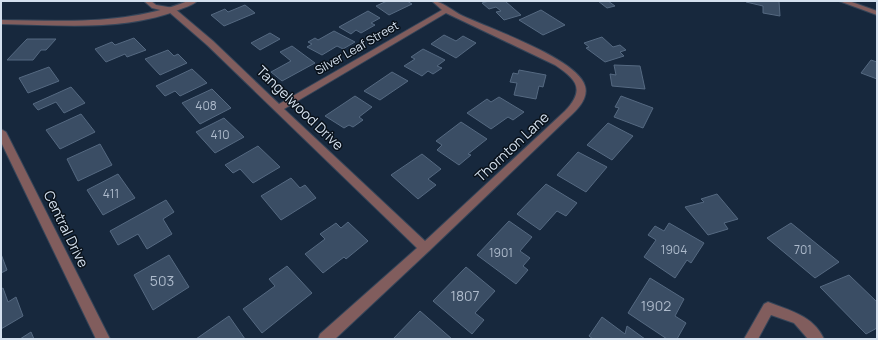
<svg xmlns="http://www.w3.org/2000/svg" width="878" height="340" font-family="Manrope,sans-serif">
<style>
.building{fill:#3a4d64;stroke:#556981}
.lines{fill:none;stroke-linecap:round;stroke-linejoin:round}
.minor-casing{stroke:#354559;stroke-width:2}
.tertiary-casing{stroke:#354559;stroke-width:2}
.minor{fill:#815d5d;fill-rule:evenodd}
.tertiary{fill:#815d5d;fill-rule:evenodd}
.labels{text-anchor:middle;stroke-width:3;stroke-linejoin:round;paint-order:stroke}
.far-street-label{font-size:12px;fill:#d4e0ee;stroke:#09111a}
.number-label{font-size:12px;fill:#aebbcc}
.street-label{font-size:14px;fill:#d4e0ee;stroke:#09111a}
.near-number-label{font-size:14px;fill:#aebbcc}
</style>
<rect width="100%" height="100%" fill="#17283d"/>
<path class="building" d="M 387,1 L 407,1 L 412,4 L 389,15 L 376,6 Z
M 489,1 L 505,1 L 521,15 L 504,20 L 496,12 L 501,11 L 496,7 L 489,9 L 482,3 Z
M 598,1 L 608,1 L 615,6 L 607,8 Z
M 746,1 L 779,1 L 780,16 L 763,13 L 763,6 L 746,2 Z
M 245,5 L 255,13 L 224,26 L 211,15 L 225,9 L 228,12 Z
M 541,10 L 565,25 L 543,35 L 519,20 Z
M 368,11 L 380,18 L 371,23 L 375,25 L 361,33 L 356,30 L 351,34 L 339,27 Z
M 334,31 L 355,42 L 343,49 L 337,46 L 322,55 L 307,47 L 312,44 L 308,42 L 315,38 L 318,40 Z
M 270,33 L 280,39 L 260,50 L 251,43 Z
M 444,35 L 456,41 L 463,36 L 476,43 L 456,58 L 431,44 Z
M 602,37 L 613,47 L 620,45 L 626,50 L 620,52 L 624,56 L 605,62 L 586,48 L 589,47 L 584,43 Z
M 134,38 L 146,50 L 127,57 L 125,54 L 106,62 L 95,49 L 112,42 L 115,45 Z
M 27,39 L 56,39 L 46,50 L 41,50 L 33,60 L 7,60 Z
M 292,46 L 315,63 L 282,81 L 271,72 L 291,61 L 280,52 Z
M 423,49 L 445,60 L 437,66 L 442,68 L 433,74 L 428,71 L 422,76 L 404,66 L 415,59 L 411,57 Z
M 168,50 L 174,56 L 178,54 L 187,63 L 160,75 L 145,59 Z
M 871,60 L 877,62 L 877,79 L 861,73 Z
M 614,65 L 640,66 L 645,89 L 612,86 L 610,74 L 616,75 Z
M 49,67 L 59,81 L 28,93 L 19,78 Z
M 192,69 L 207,83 L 180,96 L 175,91 L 165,96 L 156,86 Z
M 519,70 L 546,75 L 543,87 L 539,86 L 536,99 L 514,95 L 517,83 L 510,82 L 513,73 L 518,74 Z
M 392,72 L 408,81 L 380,100 L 364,91 Z
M 71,87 L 85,103 L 64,113 L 56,102 L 38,110 L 33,104 Z
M 212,89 L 231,108 L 200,124 L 182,103 Z
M 355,96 L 372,107 L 359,117 L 363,120 L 353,127 L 349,125 L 344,128 L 325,116 Z
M 621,96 L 653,108 L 643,128 L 614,117 L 619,108 L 615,107 Z
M 499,97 L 524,112 L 513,120 L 508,117 L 491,129 L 467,113 L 487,99 L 491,102 Z
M 81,114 L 95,132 L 60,149 L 46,130 Z
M 224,118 L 244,137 L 215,153 L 196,132 Z
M 461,122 L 487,139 L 468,154 L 471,155 L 459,165 L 437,150 L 442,145 L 436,141 Z
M 608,123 L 633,136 L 612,160 L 587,145 Z
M 100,144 L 112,165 L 78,181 L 67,159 Z
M 258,146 L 280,167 L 253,183 L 240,169 L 233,173 L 225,165 Z
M 578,152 L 607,167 L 586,192 L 557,175 Z
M 422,154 L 441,169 L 428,179 L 436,185 L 418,199 L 391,175 Z
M 118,174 L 135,198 L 103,215 L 87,190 Z
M 291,178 L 300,188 L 305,185 L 316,198 L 281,220 L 261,196 Z
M 546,184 L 577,203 L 566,216 L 557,211 L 540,230 L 517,214 Z
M 717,194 L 738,219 L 724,223 L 728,229 L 708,235 L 685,207 L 704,202 L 701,199 Z
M 166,200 L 174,212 L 163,219 L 172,234 L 147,249 L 138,234 L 118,245 L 110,231 Z
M 509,221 L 532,237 L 520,251 L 530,258 L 523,266 L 528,270 L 516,284 L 477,255 Z
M 348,222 L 368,241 L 346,259 L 344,257 L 323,273 L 305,254 L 325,239 L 320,234 L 336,223 L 341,228 Z
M 669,223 L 704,243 L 691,263 L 687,260 L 675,278 L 644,257 L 656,240 L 648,235 L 655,226 L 664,231 Z
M 791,223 L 839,262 L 815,278 L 767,238 Z
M 1,254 L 7,270 L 1,273 Z
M 169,255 L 189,287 L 153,310 L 134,275 Z
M 287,266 L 312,293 L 262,333 L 243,309 L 275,286 L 269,279 Z
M 466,267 L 495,291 L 475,313 L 484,320 L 472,334 L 433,301 Z
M 849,275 L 877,302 L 877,328 L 866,334 L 820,287 Z
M 650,278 L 684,299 L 675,316 L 686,323 L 677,339 L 667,339 L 628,313 Z
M 3,288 L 8,302 L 16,297 L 23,316 L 1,329 L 1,289 Z
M 420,311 L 452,339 L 393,339 Z
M 229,316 L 245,339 L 196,339 Z
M 602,317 L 625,334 L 627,326 L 645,339 L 593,339 L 589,336 Z
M 31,332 L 34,339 L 20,339 Z"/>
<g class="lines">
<defs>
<path id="minor" d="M 144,1 L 151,1 L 156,5 L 174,8 L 213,41 L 279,104 L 442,10 L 432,1 C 443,1 452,11 463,16 C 489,28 578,59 585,86 C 589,99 576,111 567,119 L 429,251 L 335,339 L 318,339 L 320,334 L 417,248 L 207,45 L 169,12 L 152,8 ZM 446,13 L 555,65 C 576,79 586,89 565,111 L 425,241 L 284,109 Z
M 839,1 L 849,1 L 877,11 L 877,15 Z
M 1,129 L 6,132 L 110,339 L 96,339 L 1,142 Z
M 768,302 C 789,310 814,316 824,339 L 808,339 L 794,323 L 771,315 L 758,339 L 744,339 L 764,304 Z"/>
<path id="tertiary" d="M 188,1 L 197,1 C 193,5 186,7 181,9 C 125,32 60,25 1,24 L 1,20 C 65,21 127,25 188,1 Z"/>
</defs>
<use href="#minor" class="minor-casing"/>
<use href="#tertiary" class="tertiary-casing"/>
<use href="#minor" class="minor"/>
<use href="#tertiary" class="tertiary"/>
</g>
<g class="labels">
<g class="far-street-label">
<text transform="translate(357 48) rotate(-30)" y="4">Silver Leaf Street</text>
</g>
<g class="number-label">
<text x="206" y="110">408</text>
<text x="220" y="139">410</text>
<text x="111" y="198">411</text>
<text x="674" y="254">1904</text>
<text x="803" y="254">701</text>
<text x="501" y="257">1901</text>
</g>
<g class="street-label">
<text transform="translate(300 108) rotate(44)" y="5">Tangelwood Drive</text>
<text transform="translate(512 147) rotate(-43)" y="5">Thornton Lane</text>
<text transform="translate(66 229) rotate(64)" y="5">Central Drive</text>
</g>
<g class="near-number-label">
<text x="162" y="286">503</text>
<text x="465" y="301">1807</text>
<text x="656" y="311">1902</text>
</g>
</g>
<rect width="878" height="340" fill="none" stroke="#d4e0ee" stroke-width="4"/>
</svg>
